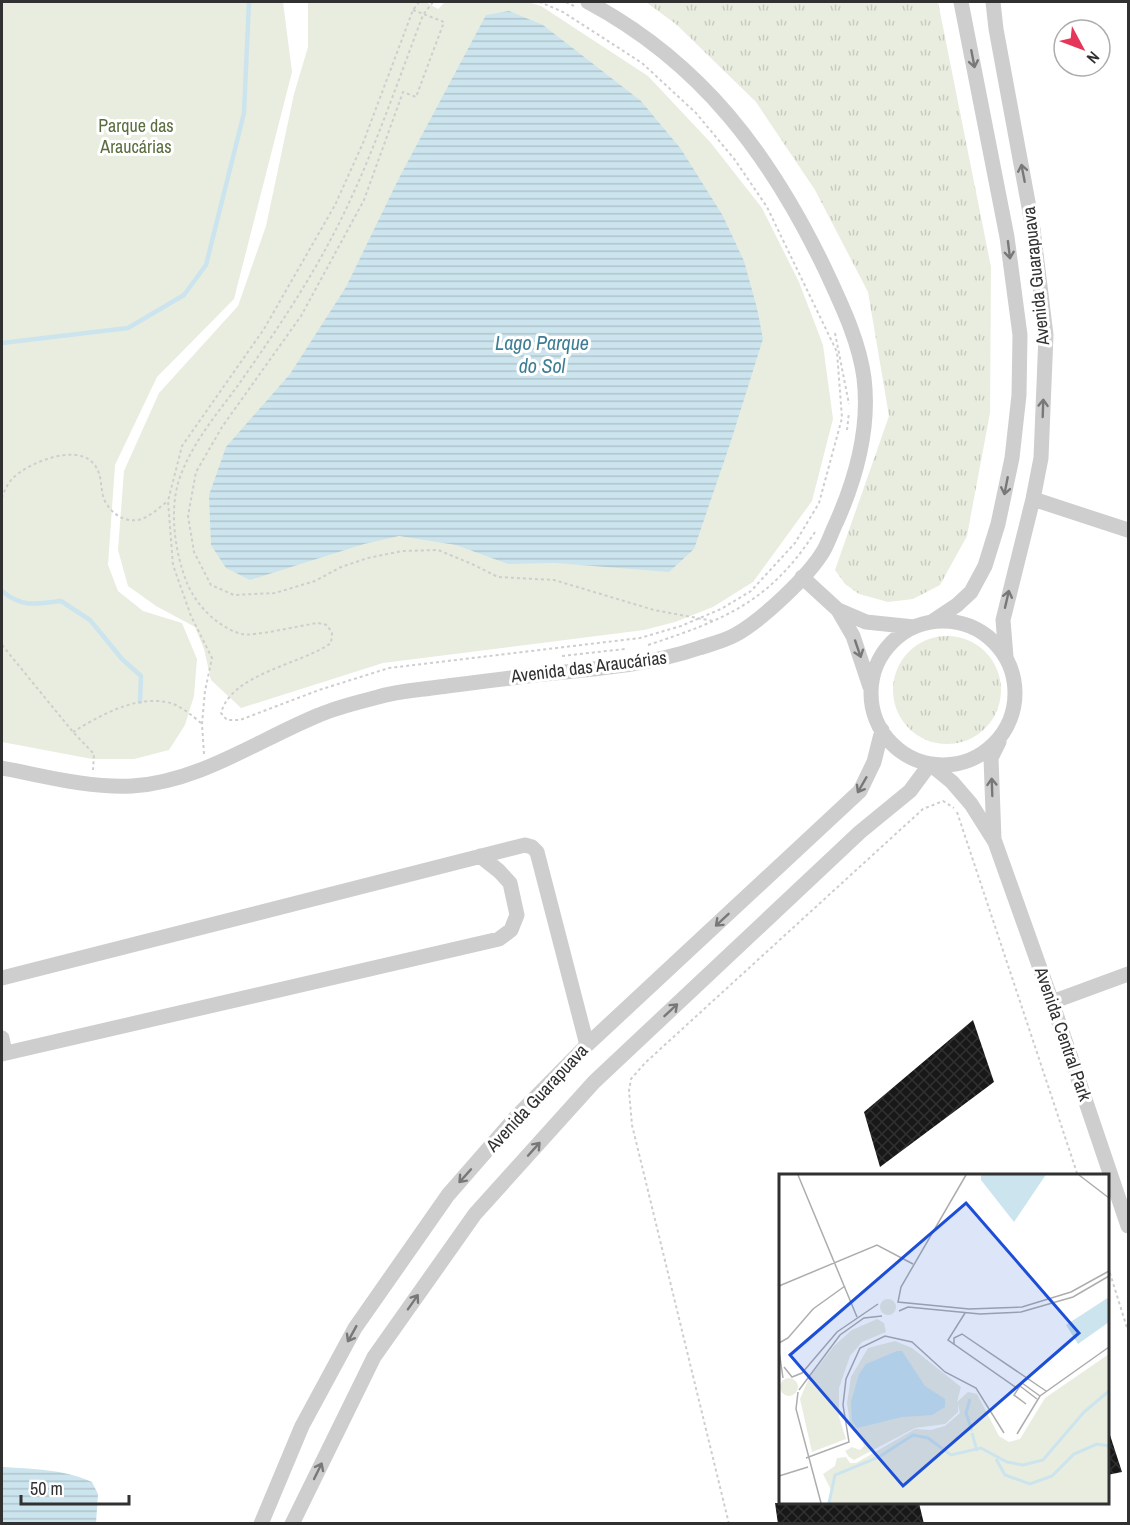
<svg xmlns="http://www.w3.org/2000/svg" width="1130" height="1525" font-family="'Archivo Narrow',sans-serif">
<style>
.grass{fill:url(#grass-tufts)}
.park{fill:#e9eddf}
.water{fill:url(#water-rules)}
.lines{fill:none;stroke-linecap:round;stroke-linejoin:round}
.stream{stroke:#cce4ed;stroke-width:4.5}
.building{fill:url(#building-cross-hatch)}
.path{stroke:#cecece;stroke-width:2;stroke-dasharray:3 3;stroke-linecap:butt}
.minor{stroke:#cecece;stroke-width:15}
.oneway{stroke:#787878}
.labels{text-anchor:middle;stroke-width:6;stroke-linejoin:round;paint-order:stroke}
.park-label{font-size:18px;fill:#5a6d3e;stroke:#fff}
.street-label{font-size:18px;fill:#313131;stroke:#fff}
.water-label{font-size:20px;font-style:italic;fill:#3e7d94;stroke:#fff}
.inset-river{fill:none;stroke:#cce4ed;stroke-width:3}
.inset-road{fill:none;stroke:#adadad;stroke-width:1.5}
.view{fill:#1d4ed8;fill-opacity:0.15;stroke:#1d4ed8;stroke-width:3}
.inset-edge{fill:none;stroke:#313131;stroke-width:3}
</style>
<defs>
<pattern id="grass-tufts" width="24" height="20" patternUnits="userSpaceOnUse" patternTransform="scale(1.5)"><rect width="24" height="20" fill="#e9eddf"/><path d="M3 7l-1-3M5 7V3M7 7l1-3M15 17l-1-3M17 17v-4M19 17l1-3" fill="none" stroke="#c8ccc0"/></pattern>
<pattern id="water-rules" width="6" height="5" patternUnits="userSpaceOnUse" patternTransform="scale(1.5)"><rect width="6" height="5" fill="#cce4ed"/><path d="M0 2.5h6" fill="none" stroke="#b0c4cc"/></pattern>
<pattern id="building-cross-hatch" width="8" height="8" patternUnits="userSpaceOnUse" patternTransform="scale(1.5)"><rect width="8" height="8" fill="#181818"/><path d="M0 0l8 8M0 8l8-8" fill="none" stroke="#313131"/></pattern>
</defs>
<rect width="100%" height="100%" fill="#fff"/>
<path class="grass" d="M 646,2 L 938,2 L 991,267 L 990,413 L 967,536 L 940,585 L 913,599 L 888,602 L 859,594 L 845,584 L 835,570 L 889,416 L 868,292 L 815,190 L 756,102 L 677,25 Z
M893 690a54 54 0 1 1 108 0a54 54 0 1 1-108 0Z"/>
<path class="park" d="M 2,2 L 283,2 L 292,72 L 234,299 L 157,377 L 115,465 L 108,565 L 118,591 L 143,611 L 182,623 L 197,659 L 194,696 L 185,725 L 169,750 L 134,759 L 92,759 L 2,742 Z
M 308,2 L 426,2 L 438,9 L 445,2 L 528,2 L 541,6 L 648,76 L 711,143 L 762,208 L 799,282 L 823,345 L 833,419 L 812,501 L 753,582 L 713,607 L 675,622 L 644,630 L 383,663 L 241,708 L 211,680 L 204,649 L 195,627 L 156,606 L 128,586 L 118,550 L 124,471 L 159,393 L 238,306 L 266,226 L 294,94 L 308,47 Z"/>
<path class="water" d="M 509,11 L 543,25 L 641,101 L 681,149 L 723,216 L 744,261 L 757,308 L 763,339 L 730,444 L 694,549 L 669,572 L 555,563 L 508,564 L 456,545 L 399,536 L 364,544 L 250,580 L 226,568 L 211,545 L 209,495 L 226,447 L 290,374 L 346,287 L 399,178 L 486,15 Z
M 2,1467 C 32,1469 64,1469 92,1482 L 98,1494 L 96,1523 L 2,1523 Z"/>
<g class="lines">
<path class="stream" d="M 2,343 L 128,328 L 184,295 L 206,265 L 244,113 L 249,2
M 2,591 C 22,608 37,604 61,601 L 90,620 L 122,659 L 141,676 L 140,702"/>
</g>
<path class="building" d="M 973,1020 L 994,1082 L 880,1167 L 864,1112 Z
M 1107,1435 L 1110,1435 L 1122,1472 L 1107,1475 Z
M 775,1503 L 919,1503 L 924,1524 L 778,1524 Z"/>
<g class="lines">
<path class="path" d="M 433,2 L 423,15 C 393,94 366,176 325,250 C 300,296 269,341 239,384 C 217,414 191,444 179,480 C 169,511 175,553 187,583 C 196,605 218,628 242,634 C 253,637 302,625 318,623 L 327,625 L 332,633 L 331,643 C 300,665 232,673 221,713 L 227,720 L 240,720 L 319,690 L 389,668 L 640,638 L 681,626 L 721,609 L 751,591 L 795,543 L 819,503 L 842,418 L 837,352 L 767,207 L 735,160 L 696,113 L 642,63 L 563,12 L 540,2
M 566,2 L 574,6
M 413,10 L 444,22 L 416,97 L 403,92 L 364,200 L 301,316 L 222,427 L 196,472 L 188,516 L 194,552 L 211,585 L 234,595 L 275,593 L 315,581 L 341,567 L 368,558 L 402,551 L 438,550 L 472,564 L 498,577 L 554,580 L 654,610 L 713,621
M 835,333 L 849,404
M 847,430 L 849,412
M 2,498 C 4,491 8,483 13,478 C 28,463 74,444 92,462 C 102,472 100,483 103,496 C 108,513 128,527 146,517 C 154,513 161,506 168,501
M 2,645 L 73,732 L 94,754 L 93,770
M 648,645 C 724,620 770,602 815,532
M 562,656 L 625,649
M 73,732 C 99,716 134,696 166,702 C 179,704 193,716 202,724
M 204,754 L 202,724 L 205,691 L 212,658 L 191,616 L 173,565 L 168,501 L 182,446 L 264,329 L 335,205 L 363,143 L 413,10 L 419,2
M 957,812 L 1078,1176
M 1108,1267 L 1128,1331
M 729,1524 L 632,1125 L 629,1091 L 631,1079 L 645,1063 L 923,809 L 943,801 L 954,808"/>
<path class="minor" d="M 993,2 L 996,29 L 1033,229 L 1046,335 L 1041,458 L 1033,499 L 1003,620 L 1006,657
M 1033,499 L 1128,530
M 802,577 L 838,610 L 853,636 L 870,687
M 838,610 L 866,622 L 914,627
M 933,621 L 957,605 L 971,592 L 985,566 L 998,524 L 1012,458 L 1019,395 L 1020,335 L 1007,237 L 961,2
M871 693a72 72 0 1 1 144 0a72 72 0 1 1-144 0Z
M 2,768 C 44,776 88,788 132,786 C 199,782 258,740 319,715 C 337,707 359,702 378,697 C 398,691 419,690 439,687 C 478,682 516,677 555,673 C 604,668 652,664 699,648 C 711,644 724,641 735,635 C 762,620 809,576 824,550 C 829,541 832,531 837,521 C 856,478 870,427 864,378 C 859,340 841,304 825,269 C 770,155 702,63 588,2
M 994,839 L 991,758 L 999,742
M 2,978 L 525,845 L 532,847 L 537,852 L 587,1045
M 1052,1002 L 1128,974
M 2,1038 L 5,1053
M 2,1054 L 499,939 L 511,930 L 517,915 L 510,883 L 499,871 L 480,856
M 261,1524 L 302,1426 L 355,1328 L 448,1195 L 516,1117 L 587,1045 L 860,791 L 874,762 L 882,730
M 292,1524 L 374,1357 L 475,1214 L 594,1082 L 860,832 L 910,791 L 930,764 L 952,782 L 971,804 L 995,842 L 1052,1002 L 1128,1226"/>
</g>
<defs><path id="oneway-shaft" d="M-6 0H5M1.5-3L5.5 0L1.5 3" fill="none" stroke-width="1.6" stroke-linecap="round" stroke-linejoin="round" transform="scale(1.5)"/></defs>
<g class="oneway">
<use href="#oneway-shaft" transform="translate(973 59) rotate(79)"/>
<use href="#oneway-shaft" transform="translate(1023 173) rotate(-101)"/>
<use href="#oneway-shaft" transform="translate(1009 250) rotate(83)"/>
<use href="#oneway-shaft" transform="translate(1043 408) rotate(-88)"/>
<use href="#oneway-shaft" transform="translate(1006 486) rotate(101)"/>
<use href="#oneway-shaft" transform="translate(1007 599) rotate(-77)"/>
<use href="#oneway-shaft" transform="translate(858 649) rotate(71)"/>
<use href="#oneway-shaft" transform="translate(862 785) rotate(120)"/>
<use href="#oneway-shaft" transform="translate(992 787) rotate(-92)"/>
<use href="#oneway-shaft" transform="translate(722 920) rotate(137)"/>
<use href="#oneway-shaft" transform="translate(671 1010) rotate(-43)"/>
<use href="#oneway-shaft" transform="translate(534 1149) rotate(-48)"/>
<use href="#oneway-shaft" transform="translate(465 1176) rotate(132)"/>
<use href="#oneway-shaft" transform="translate(413 1302) rotate(-55)"/>
<use href="#oneway-shaft" transform="translate(352 1334) rotate(119)"/>
<use href="#oneway-shaft" transform="translate(318 1471) rotate(-64)"/>
</g>
<g class="labels">
<g class="park-label">
<text x="136" y="132">Parque das<tspan x="136" dy="21">Araucárias</tspan></text>
</g>
<g class="street-label">
<text transform="translate(1036 276) rotate(-96)" y="6">Avenida Guarapuava</text>
<text transform="translate(589 667) rotate(-7)" y="6">Avenida das Araucárias</text>
<text transform="translate(1063 1034) rotate(71)" y="6">Avenida Central Park</text>
<text transform="translate(537 1098) rotate(-47)" y="6">Avenida Guarapuava</text>
</g>
<g class="water-label">
<text x="542" y="350">Lago Parque<tspan x="542" dy="23">do Sol</tspan></text>
</g>
</g>
<g transform="translate(779 1174)">
<rect width="330" height="330" fill="#fff"/>
<path d="M101 133a8 8 0 1 1 16 0a8 8 0 1 1-16 0ZM 98,145 L 105,149 L 107,158 L 83,168 L 71,182 L 60,214 L 60,243 L 67,265 L 33,278 L 21,225 L 30,204 L 56,171 L 73,156 ZM1 213a9 9 0 1 1 18 0a9 9 0 1 1-18 0Z" fill="#e9eddf"/>
<path d="M 116,167 L 133,174 L 182,213 L 178,228 L 189,218 L 198,220 L 220,262 L 230,268 L 241,265 L 266,224 L 330,180 L 330,329 L 51,329 L 53,318 L 44,300 L 56,292 L 58,284 L 67,283 L 71,289 L 77,289 L 136,255 L 152,256 L 166,252 L 181,239 L 179,230 L 179,238 L 166,250 L 136,254 L 75,286 L 70,283 L 66,277 L 73,273 L 81,276 L 85,272 L 82,261 L 74,257 L 71,249 L 68,229 L 72,203 L 89,174 Z" fill="#e9eddf"/>
<path d="M 202,1 L 266,1 L 266,2 L 235,48 L 202,6 ZM 330,123 L 330,148 L 299,170 L 287,151 ZM 118,177 L 123,177 L 146,212 L 166,225 L 166,233 L 153,241 L 123,243 L 78,254 L 73,247 L 72,228 L 80,200 L 87,190 Z" fill="#cce4ed"/>
<path class="inset-river" d="M 191,225 L 187,239 L 193,257M 193,259 L 198,277M 217,285 L 226,301 L 251,310 L 273,302 L 295,280 L 318,270 L 330,272M 50,329 L 56,301 L 100,283 L 134,261 L 149,264 L 172,281 L 202,274 L 228,288 L 244,291 L 264,286 L 305,238 L 330,217"/>
<path class="inset-road" d="M 19,1 L 78,143M 187,1 L 122,113 L 119,128 L 190,135 L 243,133 L 292,118 L 330,97M 300,1 L 330,24M 0,112 L 98,71 L 134,90M 120,137 L 129,133 L 201,140 L 242,138 L 294,123 L 330,102M 186,139 L 169,166 L 239,215M 0,169 L 9,164 L 34,135 L 66,112M 175,171 L 175,164 L 183,160 L 267,217M 0,177 L 4,204M 5,193 L 13,203 L 23,199 L 58,158 L 99,130M 245,206 L 235,221 L 247,230M 243,209 L 261,222M 241,212 L 258,225M 20,216 L 61,161 L 85,144 L 103,142M 19,218 L 17,235 L 42,329M 238,260 L 261,222 L 330,173M 27,284 L 70,268 L 64,231 L 67,205 L 81,174 L 106,162 L 133,168 L 166,198 L 197,214 L 225,259M 0,302 L 29,293"/>
<path class="view" d="M 187,29 L 300,159 L 124,312 L 11,181 Z"/>
<rect width="330" height="330" class="inset-edge"/>
</g>
<rect width="1130" height="1525" fill="none" stroke="#313131" stroke-width="6"/>
<g transform="translate(1082 48) rotate(131)"><circle r="28" fill="#ffffff" stroke="#adadad" stroke-width="1.5"/>
<path d="M0-4.5L10 22L0 15L-10 22Z" fill="#e53659"/>
<text y="-9" font-size="16" font-weight="bold" text-anchor="middle" fill="#313131">N</text>
</g>
<path d="M21 1495v9h108v-9" fill="none" stroke="#313131" stroke-width="3"/>
<text x="30" y="1495" font-size="18" fill="#313131" stroke="#ffffff" stroke-width="4.5" paint-order="stroke">50 m</text>
</svg>
